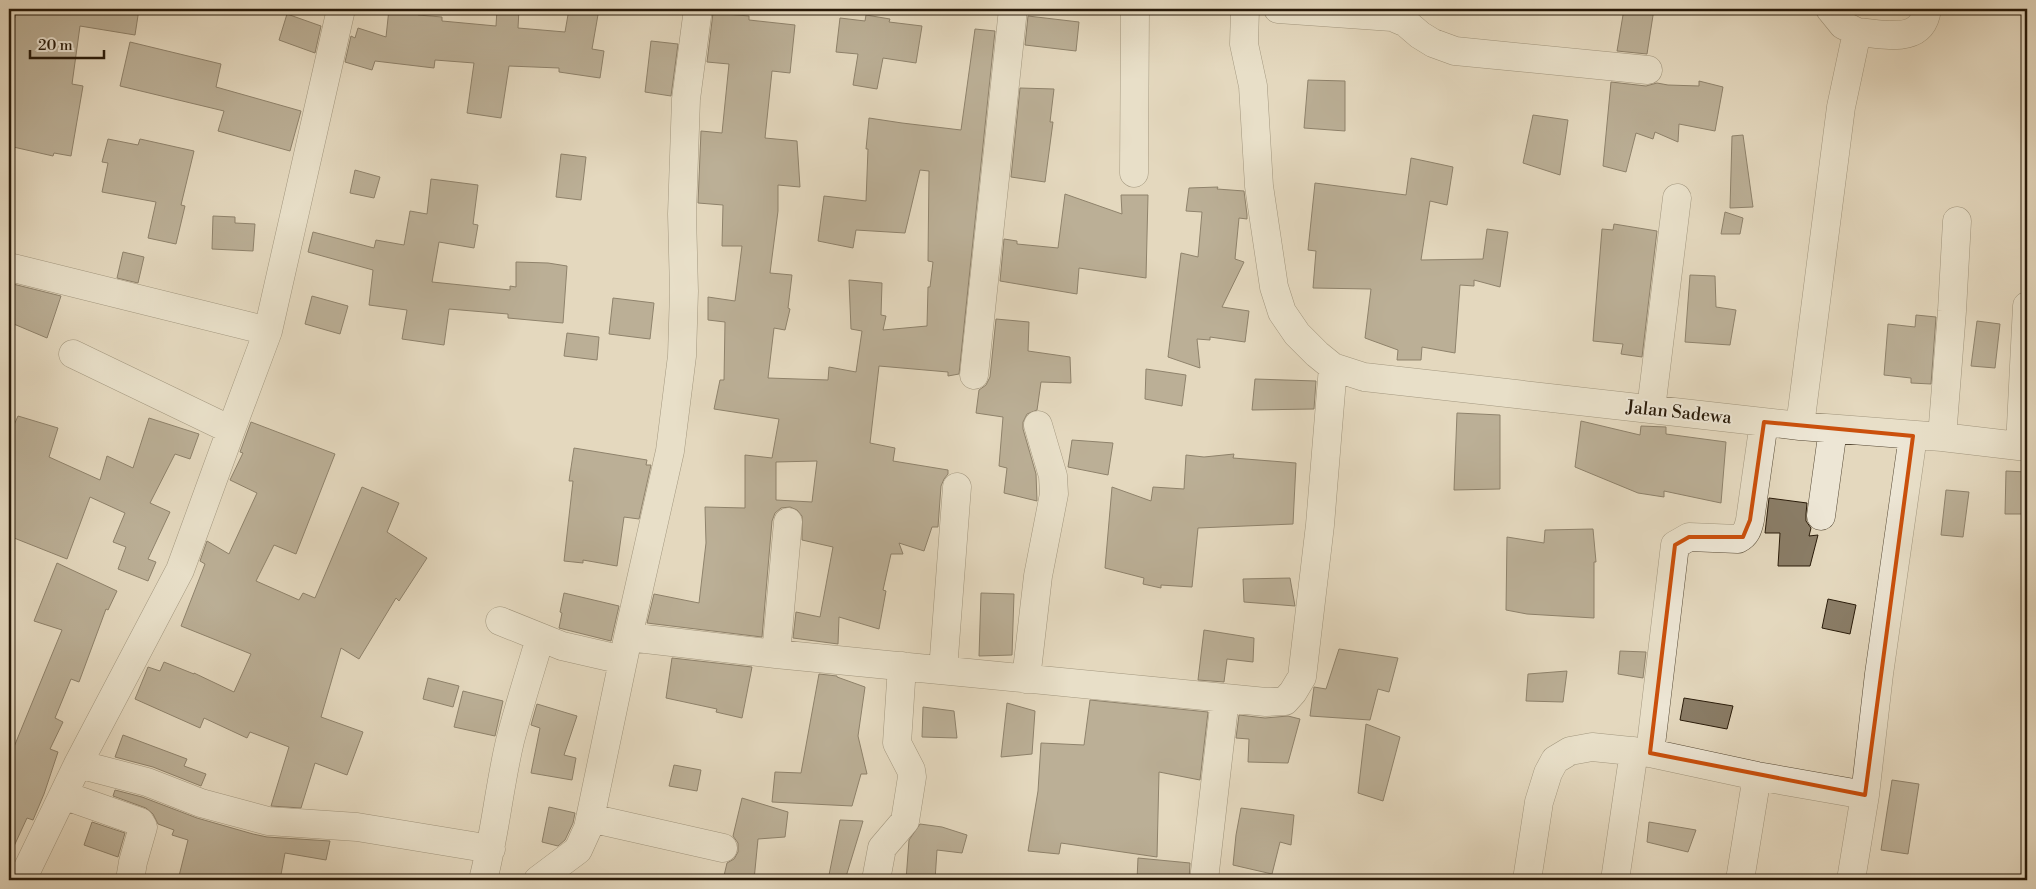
<svg xmlns="http://www.w3.org/2000/svg" width="2036" height="889" font-family="'Libre Bodoni',serif">
<style>
.building{fill:#8a7d67;stroke:#281a09;fill-rule:evenodd}
.lines{fill:none;stroke-linecap:round;stroke-linejoin:round}
.street-casing{stroke:#574a36;stroke-width:29}
.street{stroke:#ede6d5;stroke-width:28}
.marked{fill:none;stroke:#cb500c;stroke-width:4;stroke-linejoin:round}
.labels{text-anchor:middle;stroke-width:4;stroke-linejoin:round;paint-order:stroke}
.street-label{font-size:18px;fill:#281a09;stroke:#ede6d5}
</style>
<rect width="100%" height="100%" fill="#e4d8be"/>
<filter id="stains"><feTurbulence type="fractalNoise" baseFrequency=".004" numOctaves="4"/><feColorMatrix values="0 0 0 0 .2 0 0 0 0 .09 0 0 0 0 .02 0 0 0 .5 -.17"/></filter>
<radialGradient id="worn" r=".72"><stop offset=".6" stop-color="#630" stop-opacity="0"/><stop offset="1" stop-color="#630" stop-opacity=".3"/></radialGradient>
<path class="building" d="M 16,9 L 139,9 L 135,35 L 80,26 L 72,84 L 83,86 L 71,156 L 54,153 L 53,156 L 9,146 L 9,17 L 15,18 Z
M 389,9 L 419,9 L 418,15 L 442,17 L 442,21 L 496,26 L 497,9 L 519,9 L 518,28 L 565,32 L 569,9 L 599,9 L 592,49 L 604,51 L 600,78 L 559,72 L 559,68 L 509,66 L 501,118 L 467,113 L 474,63 L 435,60 L 434,68 L 375,61 L 372,70 L 345,62 L 351,36 L 355,38 L 358,28 L 386,37 Z
M 1624,9 L 1654,9 L 1647,54 L 1617,51 Z
M 713,13 L 749,16 L 749,20 L 795,25 L 790,73 L 772,71 L 765,138 L 797,141 L 800,187 L 778,185 L 778,211 L 770,273 L 792,275 L 788,308 L 790,309 L 785,330 L 774,328 L 768,378 L 828,380 L 829,367 L 856,372 L 862,331 L 851,329 L 849,280 L 882,283 L 881,315 L 886,316 L 883,330 L 927,326 L 928,287 L 930,287 L 933,262 L 928,261 L 929,171 L 920,170 L 905,233 L 856,230 L 853,248 L 818,241 L 824,196 L 866,201 L 868,149 L 866,149 L 869,118 L 902,123 L 961,130 L 975,29 L 995,31 L 959,374 L 948,376 L 948,372 L 879,366 L 870,443 L 895,448 L 893,461 L 948,470 L 948,474 L 944,479 L 941,486 L 938,527 L 932,527 L 924,551 L 899,543 L 903,554 L 891,554 L 883,590 L 886,591 L 879,629 L 839,617 L 838,644 L 793,638 L 796,612 L 820,617 L 833,547 L 802,540 L 802,516 L 797,510 L 790,507 L 781,508 L 775,513 L 772,521 L 762,637 L 647,623 L 654,594 L 699,603 L 706,543 L 705,507 L 745,508 L 745,455 L 772,458 L 779,419 L 714,409 L 720,380 L 724,380 L 725,322 L 708,320 L 708,297 L 735,301 L 742,246 L 722,246 L 723,205 L 698,203 L 701,131 L 722,133 L 729,64 L 707,62 ZM 817,461 L 812,502 L 776,500 L 776,462 Z
M 287,14 L 321,26 L 315,53 L 279,40 Z
M 866,15 L 890,19 L 889,22 L 922,26 L 916,63 L 883,58 L 877,89 L 853,85 L 858,54 L 836,52 L 840,18 L 865,21 Z
M 1028,16 L 1079,22 L 1076,51 L 1025,45 Z
M 651,41 L 678,44 L 671,96 L 645,92 Z
M 130,42 L 221,64 L 216,87 L 301,111 L 290,151 L 218,131 L 224,111 L 120,86 Z
M 1308,80 L 1345,81 L 1345,131 L 1304,128 Z
M 1699,81 L 1723,87 L 1715,131 L 1679,124 L 1678,142 L 1655,132 L 1653,139 L 1636,133 L 1626,172 L 1603,166 L 1611,82 L 1646,86 L 1657,83 L 1668,85 L 1699,86 Z
M 1020,88 L 1054,89 L 1050,122 L 1053,122 L 1045,182 L 1011,177 Z
M 1533,115 L 1568,120 L 1560,175 L 1523,163 Z
M 1743,135 L 1753,207 L 1730,208 L 1732,136 Z
M 108,139 L 138,145 L 140,139 L 194,151 L 181,205 L 185,206 L 176,244 L 148,238 L 156,202 L 102,192 L 108,163 L 102,162 Z
M 561,154 L 586,157 L 581,200 L 556,197 Z
M 1411,158 L 1453,167 L 1447,205 L 1430,201 L 1421,260 L 1483,259 L 1487,229 L 1508,232 L 1500,287 L 1474,280 L 1474,286 L 1460,285 L 1455,353 L 1422,347 L 1421,360 L 1397,360 L 1398,350 L 1365,338 L 1371,289 L 1313,288 L 1316,251 L 1308,250 L 1315,183 L 1406,195 Z
M 355,170 L 380,177 L 374,198 L 350,193 Z
M 431,179 L 478,185 L 473,224 L 478,225 L 474,248 L 439,242 L 432,282 L 510,290 L 510,286 L 516,287 L 516,262 L 548,263 L 567,266 L 563,323 L 508,318 L 508,314 L 449,309 L 444,345 L 402,339 L 407,310 L 369,305 L 373,270 L 308,252 L 313,232 L 374,248 L 376,240 L 404,245 L 410,211 L 427,214 Z
M 1218,187 L 1217,189 L 1244,191 L 1247,215 L 1247,219 L 1239,218 L 1235,259 L 1244,262 L 1222,307 L 1249,311 L 1245,342 L 1210,337 L 1210,340 L 1197,339 L 1200,368 L 1168,357 L 1181,253 L 1198,257 L 1202,212 L 1186,211 L 1189,188 Z
M 1065,194 L 1122,214 L 1121,195 L 1148,195 L 1146,278 L 1079,268 L 1077,294 L 1000,281 L 1004,239 L 1017,241 L 1017,244 L 1058,248 Z
M 1725,212 L 1743,218 L 1740,234 L 1721,234 Z
M 213,216 L 235,217 L 235,223 L 255,224 L 253,251 L 212,249 Z
M 1614,224 L 1657,231 L 1642,357 L 1621,354 L 1623,344 L 1593,341 L 1602,229 L 1613,230 Z
M 123,252 L 144,257 L 138,283 L 117,278 Z
M 1690,275 L 1715,276 L 1716,307 L 1736,310 L 1730,345 L 1685,342 Z
M 9,283 L 61,296 L 47,338 L 9,322 Z
M 312,296 L 348,306 L 340,334 L 305,324 Z
M 613,298 L 654,303 L 650,339 L 609,334 Z
M 1916,315 L 1936,317 L 1931,384 L 1911,383 L 1911,378 L 1884,375 L 1888,324 L 1915,327 Z
M 996,319 L 1029,322 L 1028,351 L 1070,357 L 1071,383 L 1041,382 L 1037,410 L 1027,414 L 1023,422 L 1023,429 L 1036,474 L 1037,501 L 1004,493 L 1007,468 L 999,466 L 1003,417 L 976,413 L 979,390 L 986,385 L 990,377 Z
M 1977,321 L 2000,324 L 1995,368 L 1971,366 Z
M 567,333 L 599,337 L 597,360 L 564,356 Z
M 1146,369 L 1186,375 L 1182,406 L 1145,399 Z
M 1255,379 L 1316,381 L 1314,409 L 1252,410 Z
M 1457,413 L 1500,415 L 1500,489 L 1454,490 Z
M 18,416 L 58,428 L 49,457 L 100,480 L 107,456 L 133,468 L 149,418 L 199,434 L 190,459 L 175,454 L 150,503 L 170,512 L 148,559 L 156,562 L 148,581 L 118,569 L 126,547 L 113,542 L 125,513 L 90,497 L 67,559 L 9,536 L 9,436 Z
M 1581,421 L 1640,435 L 1641,426 L 1666,427 L 1666,434 L 1726,442 L 1721,503 L 1664,491 L 1664,497 L 1638,493 L 1575,467 Z
M 251,422 L 335,454 L 296,554 L 274,545 L 256,581 L 299,600 L 303,593 L 315,598 L 362,487 L 399,503 L 387,532 L 427,558 L 399,601 L 396,598 L 359,659 L 341,648 L 321,717 L 363,732 L 347,775 L 315,763 L 301,808 L 271,806 L 289,747 L 250,732 L 247,738 L 204,718 L 200,728 L 135,699 L 148,667 L 160,671 L 164,662 L 194,674 L 194,673 L 234,692 L 251,654 L 181,626 L 205,564 L 200,561 L 207,541 L 229,554 L 257,493 L 230,480 L 243,453 L 240,452 Z
M 1072,440 L 1113,443 L 1108,475 L 1068,467 Z
M 574,448 L 647,460 L 646,465 L 651,465 L 639,519 L 624,517 L 617,566 L 583,560 L 583,563 L 564,561 L 573,481 L 569,481 Z
M 1234,454 L 1233,458 L 1296,463 L 1293,524 L 1198,528 L 1192,587 L 1161,585 L 1161,588 L 1143,584 L 1144,578 L 1105,568 L 1112,487 L 1151,501 L 1153,487 L 1184,489 L 1186,455 L 1204,457 Z
M 2006,471 L 2027,472 L 2027,514 L 2005,514 Z
M 1946,490 L 1969,492 L 1963,537 L 1941,535 Z
M 1769,498 L 1807,503 L 1806,514 L 1806,521 L 1811,528 L 1809,536 L 1818,535 L 1810,566 L 1778,566 L 1780,533 L 1765,533 Z
M 1593,529 L 1596,562 L 1594,562 L 1594,618 L 1527,614 L 1506,610 L 1507,537 L 1544,543 L 1545,530 Z
M 57,563 L 117,591 L 108,610 L 106,609 L 79,682 L 71,679 L 55,718 L 63,722 L 50,749 L 58,752 L 44,794 L 33,820 L 27,818 L 9,857 L 9,759 L 62,630 L 34,621 Z
M 1290,578 L 1295,606 L 1244,602 L 1243,579 Z
M 564,593 L 619,606 L 611,641 L 559,628 L 562,613 L 560,612 Z
M 981,593 L 1014,594 L 1012,655 L 979,656 Z
M 1828,599 L 1856,605 L 1850,634 L 1822,628 Z
M 1204,630 L 1254,638 L 1253,662 L 1227,659 L 1224,682 L 1198,680 Z
M 1339,649 L 1398,658 L 1389,692 L 1378,689 L 1370,720 L 1310,716 L 1314,687 L 1326,689 Z
M 1620,651 L 1646,652 L 1643,678 L 1618,674 Z
M 672,658 L 752,667 L 742,718 L 716,712 L 717,709 L 666,698 Z
M 1567,671 L 1563,702 L 1526,701 L 1528,674 Z
M 819,674 L 837,676 L 837,677 L 865,687 L 858,736 L 867,774 L 861,774 L 852,806 L 772,802 L 775,772 L 801,773 Z
M 428,678 L 459,686 L 453,707 L 423,699 Z
M 463,691 L 503,701 L 495,736 L 454,727 Z
M 1684,698 L 1733,706 L 1727,729 L 1680,720 Z
M 1090,700 L 1208,712 L 1200,780 L 1159,772 L 1157,857 L 1061,843 L 1059,854 L 1028,851 L 1038,791 L 1041,743 L 1084,745 Z
M 1007,703 L 1035,711 L 1032,754 L 1001,757 Z
M 537,704 L 577,716 L 564,755 L 576,758 L 572,780 L 531,773 L 540,728 L 531,725 Z
M 923,707 L 954,711 L 957,738 L 922,737 Z
M 1239,715 L 1265,718 L 1288,716 L 1300,719 L 1288,763 L 1248,762 L 1249,739 L 1236,738 Z
M 1366,724 L 1400,737 L 1383,801 L 1358,793 Z
M 123,735 L 187,759 L 184,766 L 206,774 L 201,786 L 153,767 L 115,757 Z
M 674,765 L 701,770 L 697,791 L 669,786 Z
M 1892,780 L 1919,784 L 1908,854 L 1881,850 Z
M 115,790 L 142,797 L 197,818 L 253,834 L 267,837 L 330,841 L 326,860 L 285,853 L 280,880 L 178,880 L 188,840 L 172,835 L 174,830 L 158,824 L 153,814 L 146,808 L 113,796 Z
M 742,798 L 788,812 L 785,837 L 758,839 L 754,880 L 723,880 L 727,863 L 734,859 L 738,852 L 738,843 L 733,836 Z
M 549,807 L 575,813 L 573,823 L 565,840 L 558,846 L 542,842 Z
M 1241,808 L 1294,815 L 1291,845 L 1280,842 L 1272,874 L 1233,865 L 1236,835 Z
M 840,820 L 863,821 L 845,880 L 828,880 Z
M 92,822 L 125,833 L 118,857 L 84,845 Z
M 1649,822 L 1696,830 L 1688,852 L 1647,842 Z
M 920,824 L 942,827 L 967,835 L 962,853 L 937,850 L 935,880 L 906,880 L 909,840 Z
M 1138,858 L 1190,863 L 1189,880 L 1137,880 Z"/>
<g class="lines">
<defs>
<path id="street" d="M 1245,9 L 1244,44 L 1253,86 L 1259,186 L 1274,287 L 1282,312 L 1297,334 L 1317,354 L 1333,367 L 1364,377 L 1800,426 L 1942,437 L 2027,447
M 1278,9 L 1392,17 L 1406,23 L 1420,35 L 1433,43 L 1455,51 L 1648,70
M 1857,32 C 1885,34 1922,45 1927,9
M 1134,173 L 1135,9
M 9,267 L 268,331
M 73,354 L 231,430
M 974,375 L 1013,9
M 1651,409 L 1677,198
M 1800,426 L 1841,107 L 1857,32 L 1843,25 L 1830,9
M 1942,437 L 1952,311 L 1957,221
M 2020,446 L 2027,306
M 1821,516 L 1833,429
M 500,621 L 562,646 L 623,660
M 628,637 L 776,654 L 1266,702 L 1285,701 L 1293,692 L 1302,677 L 1320,525 L 1333,367
M 776,654 L 788,522
M 943,670 L 957,487
M 1026,679 L 1038,576 L 1054,494 L 1053,476 L 1038,425
M 1650,753 L 1675,545 L 1689,537 L 1738,539 C 1746,535 1748,529 1750,520 L 1764,422
M 78,764 L 147,782 L 201,803 L 268,821 L 357,827 L 491,849
M 63,795 L 140,822 L 143,827 L 133,862 L 130,880
M 590,818 L 723,848
M 22,880 L 78,764 L 180,570 L 231,430 L 268,331 L 341,9
M 483,880 C 495,835 499,787 510,741 C 519,706 530,672 540,638
M 538,880 L 578,850 L 588,828 L 628,637 L 670,451 L 682,356 L 684,291 L 682,214 L 686,99 L 698,9
M 876,880 L 882,848 L 905,821 L 912,777 L 911,770 L 897,743 L 902,666
M 1204,880 L 1225,698
M 1527,880 L 1539,802 L 1548,773 L 1555,760 L 1570,751 L 1592,747 L 1650,753 L 1757,776 L 1865,795
M 1615,880 L 1634,751
M 1740,880 L 1757,776
M 1851,880 L 1865,795 L 1879,674 L 1913,436"/>
</defs>
<use href="#street" class="street-casing"/>
<use href="#street" class="street"/>
</g>
<path d="M0 0H2036V889H0ZM 1764,422 L 1913,436 L 1865,795 L 1650,753 L 1675,545 L 1689,537 L 1743,537 L 1750,520 Z" fill="#e4d8be" fill-opacity=".55" fill-rule="evenodd"/>
<path class="marked" d="M 1764,422 L 1913,436 L 1865,795 L 1650,753 L 1675,545 L 1689,537 L 1743,537 L 1750,520 Z"/>
<g class="labels">
<g class="street-label">
<text transform="translate(1679 412) rotate(6)" y="6">Jalan Sadewa</text>
</g>
</g>
<rect width="2036" height="889" fill="none" stroke="#e4d8be" stroke-width="30"/>
<rect x="10" y="10" width="2016" height="869" fill="none" stroke="#281a09" stroke-width="2.5"/>
<rect x="15" y="15" width="2006" height="859" fill="none" stroke="#281a09"/>
<path d="M30 50v8h74v-8" fill="none" stroke="#281a09" stroke-width="2.5"/>
<text x="38" y="50" font-size="15" fill="#281a09" stroke="#ede6d5" stroke-width="4" paint-order="stroke">20 m</text>
<rect width="100%" height="100%" filter="url(#stains)"/>
<rect width="100%" height="100%" fill="url(#worn)"/>
</svg>
